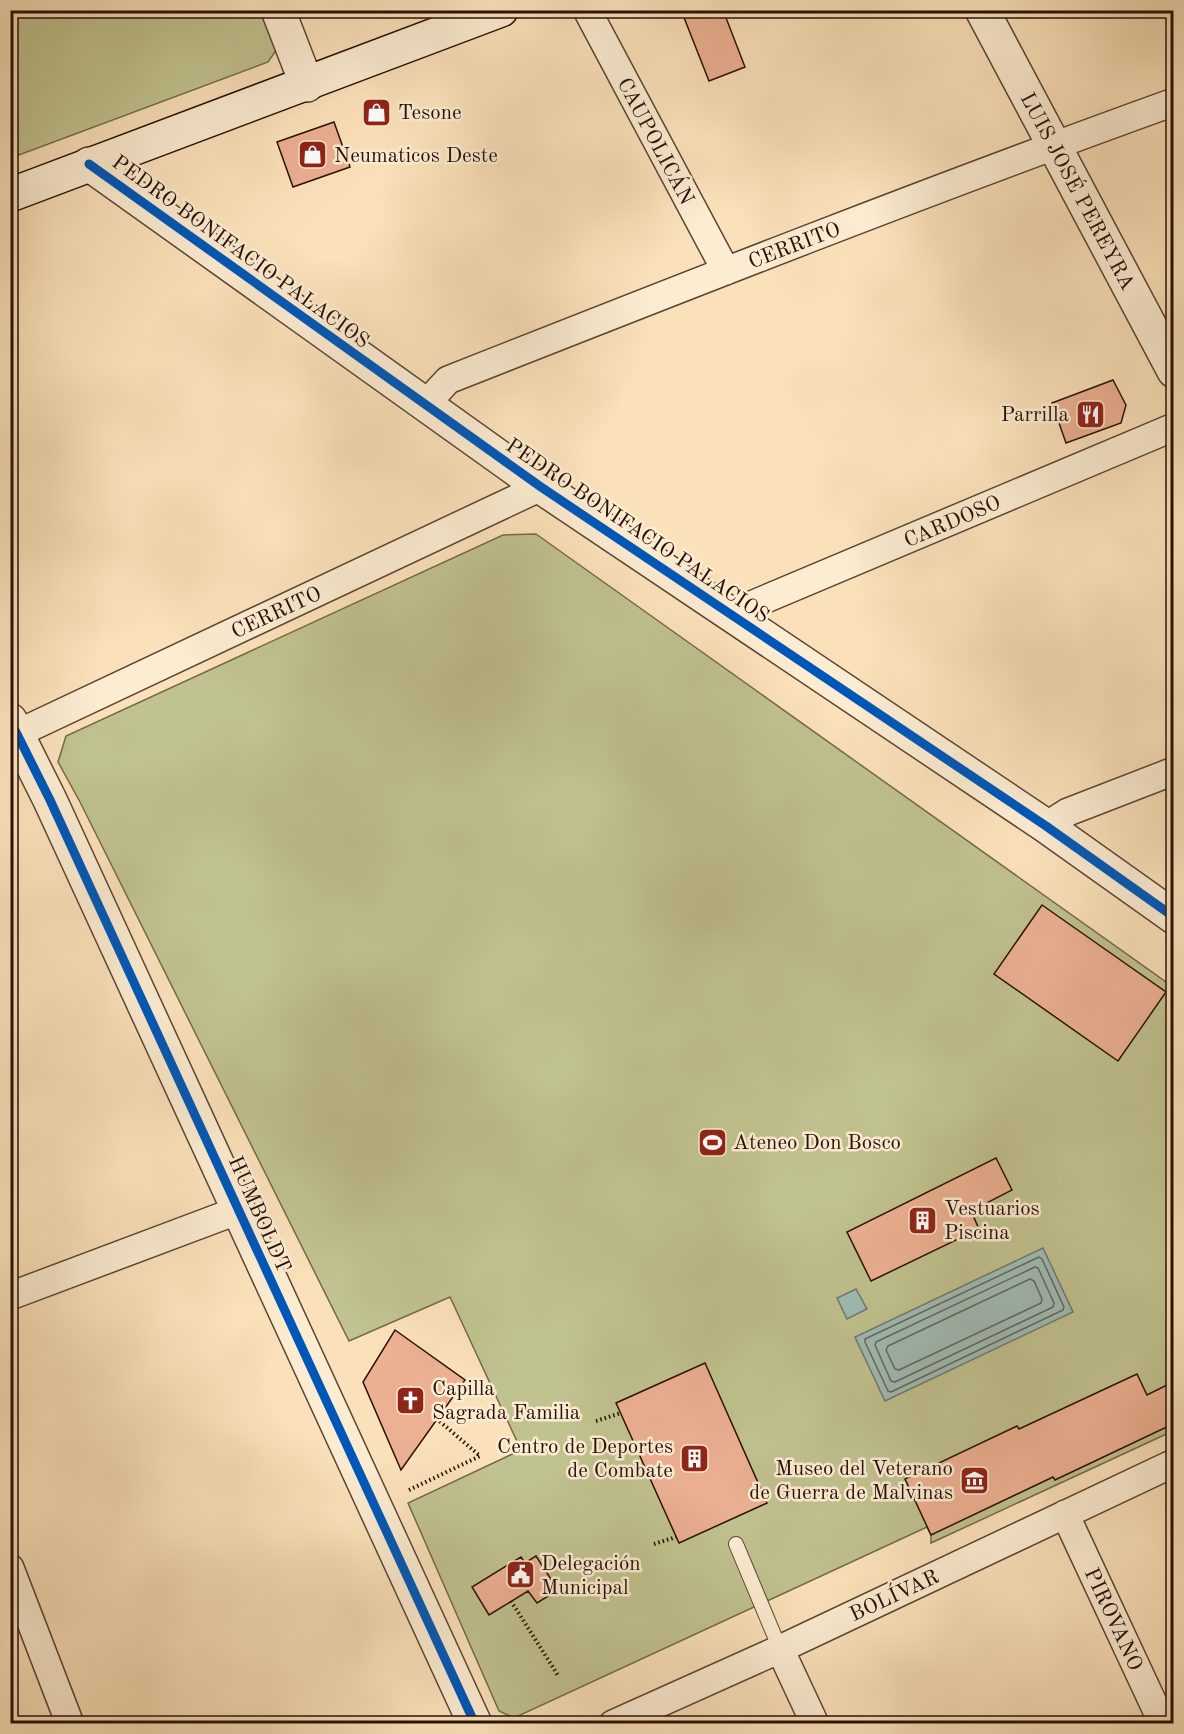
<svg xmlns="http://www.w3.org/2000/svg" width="1184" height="1734" font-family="'Old Standard TT',serif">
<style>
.green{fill:#c0c28f;stroke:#74694a;stroke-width:1.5}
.water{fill:#9fbcb5;stroke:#6f776f;stroke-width:1.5}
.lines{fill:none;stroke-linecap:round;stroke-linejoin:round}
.shore{stroke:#63665e;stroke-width:1.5}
.building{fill:#ecb092;stroke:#271006;stroke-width:1.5}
.service-casing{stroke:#5c4433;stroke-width:16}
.minor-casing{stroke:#5c4433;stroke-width:30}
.tertiary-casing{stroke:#5c4433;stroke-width:36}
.secondary-casing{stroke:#271006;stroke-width:36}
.path{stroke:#271006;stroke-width:4;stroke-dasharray:1.5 3;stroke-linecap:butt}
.service{stroke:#fcecd2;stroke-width:14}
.minor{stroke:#fcecd2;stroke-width:27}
.tertiary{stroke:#fcecd2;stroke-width:33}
.secondary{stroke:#fcecd2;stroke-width:33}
.cycleway-casing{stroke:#fcecd2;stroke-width:13}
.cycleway{stroke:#0057b8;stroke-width:9}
.labels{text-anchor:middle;stroke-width:5;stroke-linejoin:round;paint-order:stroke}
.poi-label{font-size:21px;fill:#271006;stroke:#fcecd2;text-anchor:start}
.street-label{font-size:21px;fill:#271006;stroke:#fcecd2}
</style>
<rect width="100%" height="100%" fill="#fbe1ba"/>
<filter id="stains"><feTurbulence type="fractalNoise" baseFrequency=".00333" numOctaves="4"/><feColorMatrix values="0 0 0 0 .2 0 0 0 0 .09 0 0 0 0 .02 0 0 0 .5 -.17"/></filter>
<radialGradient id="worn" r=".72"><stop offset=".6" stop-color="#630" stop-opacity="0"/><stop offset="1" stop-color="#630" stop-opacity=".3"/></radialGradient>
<path class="green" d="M 11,11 L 267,11 L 277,49 L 268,62 L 11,158 Z
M 536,534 L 1173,987 L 1173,1431 L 931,1543 L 931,1535 L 927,1527 L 514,1718 L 499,1711 L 408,1503 L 521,1450 L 450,1297 L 349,1341 L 80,802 L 58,762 L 66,736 L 503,535 Z"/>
<path class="water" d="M 1043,1248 L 1073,1312 L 885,1401 L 855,1337 Z
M 856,1289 L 867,1309 L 847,1319 L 837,1298 Z"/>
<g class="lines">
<path class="shore" d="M 1039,1257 L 1042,1259 L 1064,1307 L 1063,1310 L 891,1392 L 888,1391 L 865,1342 L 865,1339 Z
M 1035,1267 L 1038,1268 L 1054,1303 L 1053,1307 L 895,1382 L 891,1381 L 875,1345 L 876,1342 Z
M 1030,1279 L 1034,1281 L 1042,1299 L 1041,1303 L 899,1370 L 895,1369 L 886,1350 L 888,1346 Z"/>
</g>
<path class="building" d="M 681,10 L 723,10 L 745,67 L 709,81 Z
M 334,122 L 350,167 L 293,187 L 277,142 Z
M 1113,380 L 1126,405 L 1121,423 L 1066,443 L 1052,403 Z
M 1042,905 L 1166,992 L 1118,1061 L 994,974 Z
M 996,1158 L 1012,1190 L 971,1211 L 979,1229 L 871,1281 L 847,1232 Z
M 395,1330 L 465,1380 L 401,1470 L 363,1382 Z
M 705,1363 L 767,1503 L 679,1543 L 616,1403 Z
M 1137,1374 L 1147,1395 L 1173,1382 L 1173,1424 L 1055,1480 L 1053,1477 L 931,1535 L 905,1479 L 1017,1426 L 1019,1429 Z
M 536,1556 L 558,1590 L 537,1603 L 528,1591 L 489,1615 L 472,1587 L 521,1557 L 525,1563 Z"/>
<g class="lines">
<defs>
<path id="service" d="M 736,1544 L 780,1649"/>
<path id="minor" d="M 587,10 L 726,271
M 425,405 L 448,380 C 689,285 930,190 1174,102
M 730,614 L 1174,427
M 10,737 L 541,487
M 1046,826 L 1068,812 L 1174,771
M 10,1296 L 239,1210
M 1065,1514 L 1163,1724
M 10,1568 L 70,1724
M 780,1649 L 815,1724
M 613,1724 L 780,1649 L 1174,1463"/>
<path id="tertiary" d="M 278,10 L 307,85
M 982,10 L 1174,371
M 89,164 L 541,487 L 1046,826 L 1174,917
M 10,720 L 50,800 L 475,1724"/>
<path id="secondary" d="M 10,195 L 501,10"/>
</defs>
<use href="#service" class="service-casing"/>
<use href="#minor" class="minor-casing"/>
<use href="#tertiary" class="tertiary-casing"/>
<use href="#secondary" class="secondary-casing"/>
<path class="path" d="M 596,1421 L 621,1413
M 409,1490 L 480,1456 L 437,1419
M 654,1544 L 676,1537
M 511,1601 L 559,1677"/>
<use href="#service" class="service"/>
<use href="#minor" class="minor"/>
<use href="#tertiary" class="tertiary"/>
<use href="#secondary" class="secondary"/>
<defs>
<path id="cycleway" d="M 89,164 L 541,487 L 1046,826 L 1174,917
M 10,720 L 50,800 L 475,1724"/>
</defs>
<use href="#cycleway" class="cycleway-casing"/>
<use href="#cycleway" class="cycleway"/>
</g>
<defs>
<symbol id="shop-square" viewBox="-11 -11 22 22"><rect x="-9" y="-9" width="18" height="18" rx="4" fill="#8f2418" stroke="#fcecd2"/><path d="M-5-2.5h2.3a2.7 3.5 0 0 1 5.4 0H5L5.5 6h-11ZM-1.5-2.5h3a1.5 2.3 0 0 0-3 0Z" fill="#fff"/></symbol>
<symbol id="restaurant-square" viewBox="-11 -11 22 22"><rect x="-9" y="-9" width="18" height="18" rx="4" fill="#8f2418" stroke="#fcecd2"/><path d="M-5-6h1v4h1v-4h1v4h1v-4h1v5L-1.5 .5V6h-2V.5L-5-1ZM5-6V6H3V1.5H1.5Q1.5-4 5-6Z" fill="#fff"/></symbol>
<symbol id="stadium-square" viewBox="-11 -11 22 22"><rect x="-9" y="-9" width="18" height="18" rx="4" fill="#8f2418" stroke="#fcecd2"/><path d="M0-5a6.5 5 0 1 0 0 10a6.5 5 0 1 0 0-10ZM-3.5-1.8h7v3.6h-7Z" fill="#fff"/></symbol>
<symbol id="building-square" viewBox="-11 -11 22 22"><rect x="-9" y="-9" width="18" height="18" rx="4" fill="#8f2418" stroke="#fcecd2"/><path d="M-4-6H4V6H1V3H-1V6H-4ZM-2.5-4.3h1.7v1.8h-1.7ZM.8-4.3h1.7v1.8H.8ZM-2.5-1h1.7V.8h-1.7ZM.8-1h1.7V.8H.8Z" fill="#fff"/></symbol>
<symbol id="church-square" viewBox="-11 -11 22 22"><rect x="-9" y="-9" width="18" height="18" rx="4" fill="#8f2418" stroke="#fcecd2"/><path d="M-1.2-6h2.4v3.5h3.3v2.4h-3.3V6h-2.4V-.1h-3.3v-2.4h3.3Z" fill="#fff"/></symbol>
<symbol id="museum-square" viewBox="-11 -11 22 22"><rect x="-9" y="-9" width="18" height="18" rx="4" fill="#8f2418" stroke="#fcecd2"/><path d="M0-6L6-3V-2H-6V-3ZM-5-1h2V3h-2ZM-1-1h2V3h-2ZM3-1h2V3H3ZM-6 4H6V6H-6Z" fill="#fff"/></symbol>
<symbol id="civic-square" viewBox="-11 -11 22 22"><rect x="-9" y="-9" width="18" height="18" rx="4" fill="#8f2418" stroke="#fcecd2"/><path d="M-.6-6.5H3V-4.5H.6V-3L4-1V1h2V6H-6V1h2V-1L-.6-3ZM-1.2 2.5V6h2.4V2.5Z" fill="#fff"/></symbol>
</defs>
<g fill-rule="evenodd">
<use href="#shop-square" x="360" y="96" width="33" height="33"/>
<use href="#shop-square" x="296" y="138" width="33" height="33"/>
<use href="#restaurant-square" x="1074" y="398" width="33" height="33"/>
<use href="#stadium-square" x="696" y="1126" width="33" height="33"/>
<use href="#building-square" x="906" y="1204" width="33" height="33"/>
<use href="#church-square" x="394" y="1384" width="33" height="33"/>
<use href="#building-square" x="678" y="1442" width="33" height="33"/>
<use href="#museum-square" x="958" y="1464" width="33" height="33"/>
<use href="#civic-square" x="504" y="1558" width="33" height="33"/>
</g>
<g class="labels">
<g class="poi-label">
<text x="398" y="119">Tesone</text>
<text x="334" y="162">Neumaticos Deste</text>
<text x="1069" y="421" text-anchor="end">Parrilla</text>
<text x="733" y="1149">Ateneo Don Bosco</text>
<text x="944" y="1215">Vestuarios<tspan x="944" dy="24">Piscina</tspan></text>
<text x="432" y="1395">Capilla<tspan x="432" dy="24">Sagrada Familia</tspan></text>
<text x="673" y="1453" text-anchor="end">Centro de Deportes<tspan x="673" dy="24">de Combate</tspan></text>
<text x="953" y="1475" text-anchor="end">Museo del Veterano<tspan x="953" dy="24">de Guerra de Malvinas</tspan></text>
<text x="541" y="1570">Delegación<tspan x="541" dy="24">Municipal</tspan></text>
</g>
<g class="street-label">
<text transform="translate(656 141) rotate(62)" y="7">CAUPOLICÁN</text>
<text transform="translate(1078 191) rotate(62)" y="7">LUIS JOSÉ PEREYRA</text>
<text transform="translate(794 245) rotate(-21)" y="7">CERRITO</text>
<text transform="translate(241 251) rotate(36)" y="7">PEDRO BONIFACIO PALACIOS</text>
<text transform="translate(952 521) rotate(-23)" y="7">CARDOSO</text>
<text transform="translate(638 530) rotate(34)" y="7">PEDRO BONIFACIO PALACIOS</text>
<text transform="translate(276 612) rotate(-25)" y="7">CERRITO</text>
<text transform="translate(260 1214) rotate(66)" y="7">HUMBOLDT</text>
<text transform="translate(894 1595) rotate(-25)" y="7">BOLÍVAR</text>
<text transform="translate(1114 1619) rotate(65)" y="7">PIROVANO</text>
</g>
</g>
<rect width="1184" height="1734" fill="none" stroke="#fbe1ba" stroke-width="36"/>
<rect x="12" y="12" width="1160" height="1710" fill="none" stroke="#271006" stroke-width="3"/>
<rect x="18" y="18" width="1148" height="1698" fill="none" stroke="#271006" stroke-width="1.5"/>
<rect width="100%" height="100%" filter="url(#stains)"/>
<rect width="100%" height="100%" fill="url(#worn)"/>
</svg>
